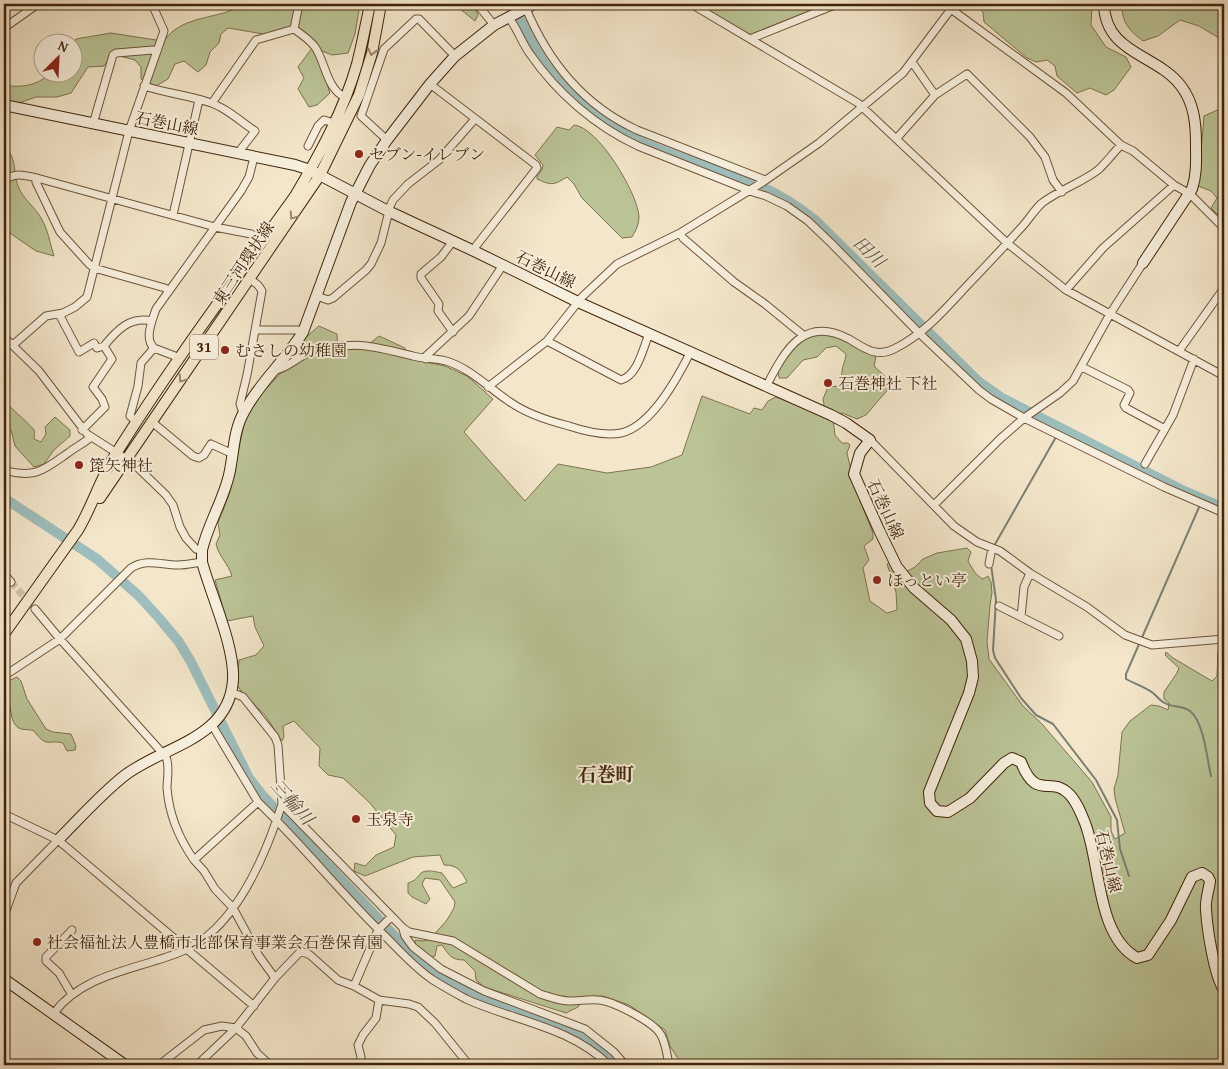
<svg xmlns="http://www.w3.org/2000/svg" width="1228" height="1069" font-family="'Gentium Book Plus','Noto Serif JP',serif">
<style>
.green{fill:#bbc496;stroke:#7e7450}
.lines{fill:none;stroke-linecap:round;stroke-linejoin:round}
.stream{stroke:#798074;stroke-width:2}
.river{stroke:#9dbebc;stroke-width:10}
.street-tunnel{stroke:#d0bfa3;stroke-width:7;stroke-dasharray:7 3.5;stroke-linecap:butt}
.street-casing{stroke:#6e5439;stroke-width:9}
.secondary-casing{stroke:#422409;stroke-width:12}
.primary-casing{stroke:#422409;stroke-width:12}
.street{stroke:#f7efdd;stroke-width:7}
.secondary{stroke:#f7efdd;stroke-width:10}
.primary{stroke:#f3e6ca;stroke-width:10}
.oneway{stroke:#9a856a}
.poi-dot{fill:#8f2418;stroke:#f7efdd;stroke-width:2}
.labels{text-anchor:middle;stroke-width:4;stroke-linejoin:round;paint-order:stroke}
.shield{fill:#f7efdd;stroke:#786149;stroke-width:1}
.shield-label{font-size:15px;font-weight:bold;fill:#422409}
.street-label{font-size:16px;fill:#422409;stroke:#f7efdd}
.poi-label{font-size:16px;fill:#422409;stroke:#f7efdd;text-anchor:start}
.water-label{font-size:18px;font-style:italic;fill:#5d523f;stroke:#f7efdd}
.quarter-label{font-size:19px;font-weight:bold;fill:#422409;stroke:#f7efdd}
</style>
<rect width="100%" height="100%" fill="#f3e6ca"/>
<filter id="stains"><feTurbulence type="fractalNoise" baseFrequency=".004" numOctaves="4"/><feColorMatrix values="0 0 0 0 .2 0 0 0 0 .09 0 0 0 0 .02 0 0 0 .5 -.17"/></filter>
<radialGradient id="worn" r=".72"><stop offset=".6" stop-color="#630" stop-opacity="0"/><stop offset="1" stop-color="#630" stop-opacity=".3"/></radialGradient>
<path class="green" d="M 249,4 L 360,4 L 355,34 L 348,53 L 332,55 L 322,51 L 317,54 L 330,93 L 317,105 L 309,107 L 298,89 L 304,78 L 298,67 L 315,44 L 298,29 L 269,35 L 228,28 L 221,34 L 219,43 L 210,52 L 206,65 L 198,72 L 184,61 L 175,64 L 168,79 L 156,86 L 141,79 L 141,67 L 135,60 L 112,54 L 104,66 L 88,67 L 71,93 L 57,97 L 36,97 L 19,103 L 4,100 L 4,85 C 19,88 39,86 49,73 L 72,72 L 73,43 L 76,39 L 111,33 L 156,40 L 163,43 C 176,20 204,19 227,12 C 235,9 242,6 249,4 Z
M 454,4 L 473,4 L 478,15 L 475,21 Z
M 697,4 L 828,4 L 749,35 Z
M 973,4 L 1092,4 L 1091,25 L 1106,47 L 1126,57 L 1131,67 L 1114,90 L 1106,95 L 1090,88 L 1077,93 L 1057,76 L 1055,66 L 1047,60 L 1036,62 L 1027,58 L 984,22 L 983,12 Z
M 1122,4 L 1224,4 L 1224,41 L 1199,26 L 1180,20 L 1158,36 L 1143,41 C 1130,31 1121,22 1122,4 Z
M 1224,107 L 1224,221 L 1211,208 L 1217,198 L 1211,191 L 1198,186 L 1204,116 Z
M 574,125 C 598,127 637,192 639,216 C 639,225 636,230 632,237 L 622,238 L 582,198 L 574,184 L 567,177 C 554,185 552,186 537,179 L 537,176 L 542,170 L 543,165 L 535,155 L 557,127 L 569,130 Z
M 4,147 C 17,156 13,172 18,186 C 22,198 35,207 41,218 C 48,229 50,244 54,256 L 36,251 L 4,229 L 4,210 L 6,205 L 4,200 L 4,187 L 6,185 L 4,180 Z
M 319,326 L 337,334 L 338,350 L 363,349 L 379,336 L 405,348 L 410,359 L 445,366 L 467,376 L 493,399 L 464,432 L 525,501 L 558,464 L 607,473 L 651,467 L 682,455 L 702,396 L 750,414 L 754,408 L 762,410 L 768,401 L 776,397 L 810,411 L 819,412 L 824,404 L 823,399 L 828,387 L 840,386 C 843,380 841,378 842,372 C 842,365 846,361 846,354 L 836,346 L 826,348 L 817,357 L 803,360 L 787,378 L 779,378 L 778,371 C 784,363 788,355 794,348 C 820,320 850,344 876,357 L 874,366 L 889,380 L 891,386 L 866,415 L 857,419 L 842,413 L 833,419 L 835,435 L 842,443 L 848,443 L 850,445 L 847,453 L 855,488 L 873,533 L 873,539 L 864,546 L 869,560 L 863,568 L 870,601 L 887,613 L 897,610 L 896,592 L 887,564 L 890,561 L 900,575 L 915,567 L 923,559 L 937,553 L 967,548 L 971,552 L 968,561 C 972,568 976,576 983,579 L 988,576 L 991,582 L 992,593 L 990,605 L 987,642 L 989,659 L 1023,706 L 1042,724 L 1092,782 L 1111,817 L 1111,831 L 1115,839 L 1125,833 L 1115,798 L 1114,789 L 1118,775 L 1122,732 L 1130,721 L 1151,705 L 1159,706 L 1168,710 L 1169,703 L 1164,699 L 1164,692 L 1177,673 L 1179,668 L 1165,655 L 1166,652 L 1173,658 L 1212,681 L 1217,676 L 1218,651 L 1221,645 L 1224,645 L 1224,1065 L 682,1065 L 670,1046 L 665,1030 L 629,1005 L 603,996 L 585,997 L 578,1007 L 566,1013 L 484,987 L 476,980 L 475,971 L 464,960 C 451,960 449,955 442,945 L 437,946 L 435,956 L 430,958 L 415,944 L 415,940 L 424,941 L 430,939 L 447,920 L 454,908 L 455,902 L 440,880 L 425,878 L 422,884 L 430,899 L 426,904 L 412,897 L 408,893 L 408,883 C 416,880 416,879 421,873 C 426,869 437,872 442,873 L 453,888 L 467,882 C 461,870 457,865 444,865 L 440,855 L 413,857 L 365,876 L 354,871 L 355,863 L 365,866 L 376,855 L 394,847 L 396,835 L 369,802 L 343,778 L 328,775 L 319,766 L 320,748 L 294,721 L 283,726 L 284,737 L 282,741 L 265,715 L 244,695 L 237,685 L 239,660 L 256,655 L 264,646 L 255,627 L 253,616 L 227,621 L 215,580 L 232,576 C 228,563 219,557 216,544 L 220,535 L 218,523 L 230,492 L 245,419 L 262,393 L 283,371 L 296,363 L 305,338 Z
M 4,400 C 9,407 33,427 34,430 C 35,433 34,436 34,439 L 41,442 L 46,434 L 45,427 L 55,417 L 70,430 L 70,436 L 54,450 L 44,464 L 34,467 L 15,446 L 11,430 L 4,423 Z
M 17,677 L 21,681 L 27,699 L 46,729 L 53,732 L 71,734 L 76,746 L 75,750 L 67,751 L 63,743 C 47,739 48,749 34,731 C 30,729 25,730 21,729 C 12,726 11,714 10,706 L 4,699 L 4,683 Z"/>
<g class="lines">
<path class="stream" d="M 1058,433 L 1061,428
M 1200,505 L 1126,674 L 1126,679 C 1135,684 1145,687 1153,693 C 1157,696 1160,701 1165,703 C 1173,708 1182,705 1190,711 C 1204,722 1207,759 1211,776
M 994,546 L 1056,437
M 991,565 L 996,600 L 993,650 L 995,658 L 1021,698 L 1036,715 L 1053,724 L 1096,780 L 1117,820 L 1120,849 L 1129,876"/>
<path class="river" d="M 514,4 C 522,25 532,45 545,64 C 565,92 605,124 635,139 C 672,157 712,167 749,181 C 773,191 795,204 815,220 L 978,381 L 1002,398 L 1180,489 L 1224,508
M 4,6 L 6,4
M 4,498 L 97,559 L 139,596 L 159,618 L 179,642 L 191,662 L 249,778 L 263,796 L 416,959 L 438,976 L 463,990 L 562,1027 L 586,1038 L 616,1065"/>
<path class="street-tunnel" d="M 11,582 L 35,609"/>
<defs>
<path id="street" d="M 477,4 L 494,25
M 691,4 L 858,103 L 1007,243 L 1066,290 L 1224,376
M 944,4 L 1066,93 L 1121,145 L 1133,151 L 1174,185 L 1190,194 L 1224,228
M 525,6 C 547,60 583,105 637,130 L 765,180
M 509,18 C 517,28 522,43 530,54 C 557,93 595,126 638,146 L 756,193 L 766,196 L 787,206 L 808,221 L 832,244 L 919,333 L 979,390 L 991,399 L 1024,418 L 1164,487 L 1224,513
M 4,28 L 38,4
M 294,29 L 299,4
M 750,39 L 837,4
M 912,62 L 935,95
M 430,84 L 536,165 L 537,168 L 476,246 L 474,251
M 144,86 C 165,93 187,95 208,102 C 225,107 240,121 255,131 L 241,149 L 240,153
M 212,103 L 256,40 L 294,29 C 301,34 310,40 315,47 C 325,61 327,90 345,97
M 93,124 L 113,55 L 116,53 L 153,50 L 155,52
M 897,138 L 935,95 L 967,74 L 1030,137 L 1045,157 L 1053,180 L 1062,192
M 387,140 L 361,116 L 384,49 L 416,19 L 419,19 L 455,56
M 308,146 L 318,126 L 324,120 L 334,123
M 37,178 L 36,182 L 60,232 L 89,264 L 94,268 L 165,288 L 169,291
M 4,180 C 17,172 23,175 37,178 L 215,227 L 251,234 L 263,240
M 173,215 L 199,100
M 680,233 L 683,238 L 734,282 L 765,304 L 803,335
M 1066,290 L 1103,248 L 1174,185
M 317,296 L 328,300 L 333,298 L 366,270 L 371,264 L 381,243 L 388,215 L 388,211 L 393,200 L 408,184 L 439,160 L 475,119
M 59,314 L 79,352 L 94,343 L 97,348 L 104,346
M 256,330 L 298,330 L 303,332
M 453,332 L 438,311 L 439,304 L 421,278 L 421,274 L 441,257 L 453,241
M 4,337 L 39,371 L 87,434 L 134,464 L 166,495 L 173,505 L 180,527 L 186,538 L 196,549 L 202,550
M 547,341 L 621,380 C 638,375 643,348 649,334
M 13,345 L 46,316 L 63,313 L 75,307 L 87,297 L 129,131 L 164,31 L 152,4
M 154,348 L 180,358
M 1179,351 L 1224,288
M 426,359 L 426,356 L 469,316 L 503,265
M 1082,367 L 1128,390 L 1130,393 L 1124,405 L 1126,408 L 1165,429
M 276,370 C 288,368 297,357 309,353 C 353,340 370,345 413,356 C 424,359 435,358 446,361 C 470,368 490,389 510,402 C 527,414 549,421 569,426 C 584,431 605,436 621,433 C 652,426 678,377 691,351
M 767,385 C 785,350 804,315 849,339 C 864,348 876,358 894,349 C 922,335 942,313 963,290 C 982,270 1001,250 1020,229 C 1028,221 1034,210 1042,203 C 1059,190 1081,183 1098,170 C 1106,163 1113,153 1121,145
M 488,387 L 547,341 L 582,297 L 617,264 L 680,233 L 763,182 L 819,143 L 903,73 L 951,9
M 243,413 L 240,404 L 247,375 L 262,291 L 258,285 L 250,279
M 137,422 L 130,416 L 138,386 L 141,363 L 154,348 C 144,339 152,321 156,309 L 241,191 L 249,177 L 254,157
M 152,422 L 193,456 L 199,458 L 204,455 L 211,444 L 233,454
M 82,430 L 105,407 L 102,399 L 93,387 L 112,359 L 104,346 C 117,330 130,316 152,321
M 870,440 L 954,526 L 977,542 L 1000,551 L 1030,573 L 1087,607 L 1125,635 L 1152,645 L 1224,639
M 1145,464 L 1173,415 L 1194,359
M 4,470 C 35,479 44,470 68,453 C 76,447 84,443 91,437
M 934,505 L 1000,439 L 1024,418 L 1060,393 L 1073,381 L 1110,314 L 1143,263
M 989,564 L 992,548
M 4,574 L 11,582
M 999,606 L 1059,636
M 35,609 L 60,639 L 166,757 C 170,767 167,778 167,788 C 169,815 178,837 194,860
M 1021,617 L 1024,587 L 1030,573
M 4,676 L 60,639 L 131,568 C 147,558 160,565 178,565 C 186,565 194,563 202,562
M 231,692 L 243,697 L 275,737 L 278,745 L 282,804 L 403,928 L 409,932 L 453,941 L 540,994 C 550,997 560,1001 570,1001 C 579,1001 589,999 598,1000 C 613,1001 654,1022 661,1035 C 666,1044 667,1055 669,1065
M 212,725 L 258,802
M 4,814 L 58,840 L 254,1006
M 4,916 L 16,883 L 58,840
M 403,929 L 405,936 L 413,947 L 441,969 L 484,991 L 585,1029 L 614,1052 L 625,1065
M 275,978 L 259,956 L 233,908 L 215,889 L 204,871 L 194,860 L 258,802 C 303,845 341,894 386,937 C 401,952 415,968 433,980 C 444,987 455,993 466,999 C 514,1021 569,1026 609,1065
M 354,986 L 378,930 L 391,917
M 72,995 L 59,973 L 46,961 L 46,957 L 72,930
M 54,1013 C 84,972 143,969 185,950 C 236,927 266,854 282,804
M 159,1065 L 204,1030 L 222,1026 L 236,1028
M 197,1065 L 236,1028
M 270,1065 L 257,1053 L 246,1036 L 236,1028 L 275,978 L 301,951 L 310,955 L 338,980 L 354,986 L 379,1000 L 409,1004 L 418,1007 L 435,1023 L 469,1065
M 360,1065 L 361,1057 L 358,1045 L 363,1035 L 376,1018 L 379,1000"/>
<path id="secondary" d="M 1104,4 C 1105,54 1157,54 1181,86 C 1194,103 1196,123 1196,144 C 1196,160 1197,174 1192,189 L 1143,263
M 4,105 L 295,165 L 310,170 L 388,211 L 474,251 L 578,302 L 831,415 L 846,423 L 870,440 L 860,453 L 854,474 L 879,530 L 897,567 L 914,588 L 951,620 L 966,639 L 972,661 L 973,677 L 969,693 L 929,792 L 930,803 L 937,811 L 948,812 L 970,798 L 1004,763 L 1012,758 L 1021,762 C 1036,801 1050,776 1068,793 C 1076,800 1081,813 1085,823 C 1101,864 1096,935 1137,958 L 1148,955 L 1171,920 L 1192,877 L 1202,873 L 1208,877 L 1210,881 C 1209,890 1205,900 1206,909 C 1207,928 1214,975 1224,990
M 58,840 C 79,819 100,795 124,776 C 162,746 229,740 233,680 C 235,647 211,595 202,562 L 202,550 C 208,524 223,501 229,475 C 234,454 233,431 244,412 C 259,383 285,361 303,332 L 351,202 L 370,165 L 387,140 L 430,84 L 455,56 L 494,25 L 534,4
M 4,979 L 125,1065"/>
<path id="primary" d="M 100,498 L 320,175 L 359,95 L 372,53 L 381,4
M 4,634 L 78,530 C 93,505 101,476 117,452 C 172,364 235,280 295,196 C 320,154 344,110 357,64 C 362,44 366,24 370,4"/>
</defs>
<use href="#street" class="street-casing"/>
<use href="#secondary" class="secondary-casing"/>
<use href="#primary" class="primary-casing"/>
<use href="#street" class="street"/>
<use href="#secondary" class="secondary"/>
<use href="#primary" class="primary"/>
</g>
<defs><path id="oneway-chevron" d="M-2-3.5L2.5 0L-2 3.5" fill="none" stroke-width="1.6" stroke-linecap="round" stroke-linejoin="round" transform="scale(1.25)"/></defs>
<g class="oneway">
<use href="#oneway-chevron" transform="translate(372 52) rotate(104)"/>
<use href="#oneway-chevron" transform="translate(293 216) rotate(124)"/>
<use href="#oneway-chevron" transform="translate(182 379) rotate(124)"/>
</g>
<g class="poi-dot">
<circle cx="359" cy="154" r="5"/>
<circle cx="225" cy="350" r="5"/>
<circle cx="828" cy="383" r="5"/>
<circle cx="79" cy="465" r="5"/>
<circle cx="877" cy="580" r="5"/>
<circle cx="356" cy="819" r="5"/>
<circle cx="37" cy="942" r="5"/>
</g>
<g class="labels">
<rect class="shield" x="190" y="334.5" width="28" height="25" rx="4"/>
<g class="shield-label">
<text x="204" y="352">31</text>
</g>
<g class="street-label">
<text transform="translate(167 123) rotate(11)" y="6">石巻山線</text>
<text transform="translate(243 263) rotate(-56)" y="6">東三河環状線</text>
<text transform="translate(546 269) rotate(26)" y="6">石巻山線</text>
<text transform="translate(886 509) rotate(65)" y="6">石巻山線</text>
<text transform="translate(1109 861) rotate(77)" y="6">石巻山線</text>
</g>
<g class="poi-label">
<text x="369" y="160">セブン-イレブン</text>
<text x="235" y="356">むさしの幼稚園</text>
<text x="838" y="389">石巻神社 下社</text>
<text x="89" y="471">箆矢神社</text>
<text x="887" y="586">ほっとい亭</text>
<text x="366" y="825">玉泉寺</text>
<text x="47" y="948">社会福祉法人豊橋市北部保育事業会石巻保育園</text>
</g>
<g class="water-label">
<text transform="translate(869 252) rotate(44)" y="6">田川</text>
<text transform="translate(292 802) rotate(48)" y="6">三輪川</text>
</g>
<g class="quarter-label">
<text x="606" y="781">石巻町</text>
</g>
</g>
<rect width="1228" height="1069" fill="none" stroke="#f3e6ca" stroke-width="20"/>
<rect x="5" y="5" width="1218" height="1059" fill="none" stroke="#422409" stroke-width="2.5"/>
<rect x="10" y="10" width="1208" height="1049" fill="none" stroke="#422409"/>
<g transform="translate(58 58) rotate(24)"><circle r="24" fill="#f7efdd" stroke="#af9e88"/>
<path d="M0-4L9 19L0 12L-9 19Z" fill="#8f2418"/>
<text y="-8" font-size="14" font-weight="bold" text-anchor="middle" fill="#422409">N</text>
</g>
<rect width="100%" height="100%" filter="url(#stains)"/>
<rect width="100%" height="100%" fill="url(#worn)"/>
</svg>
